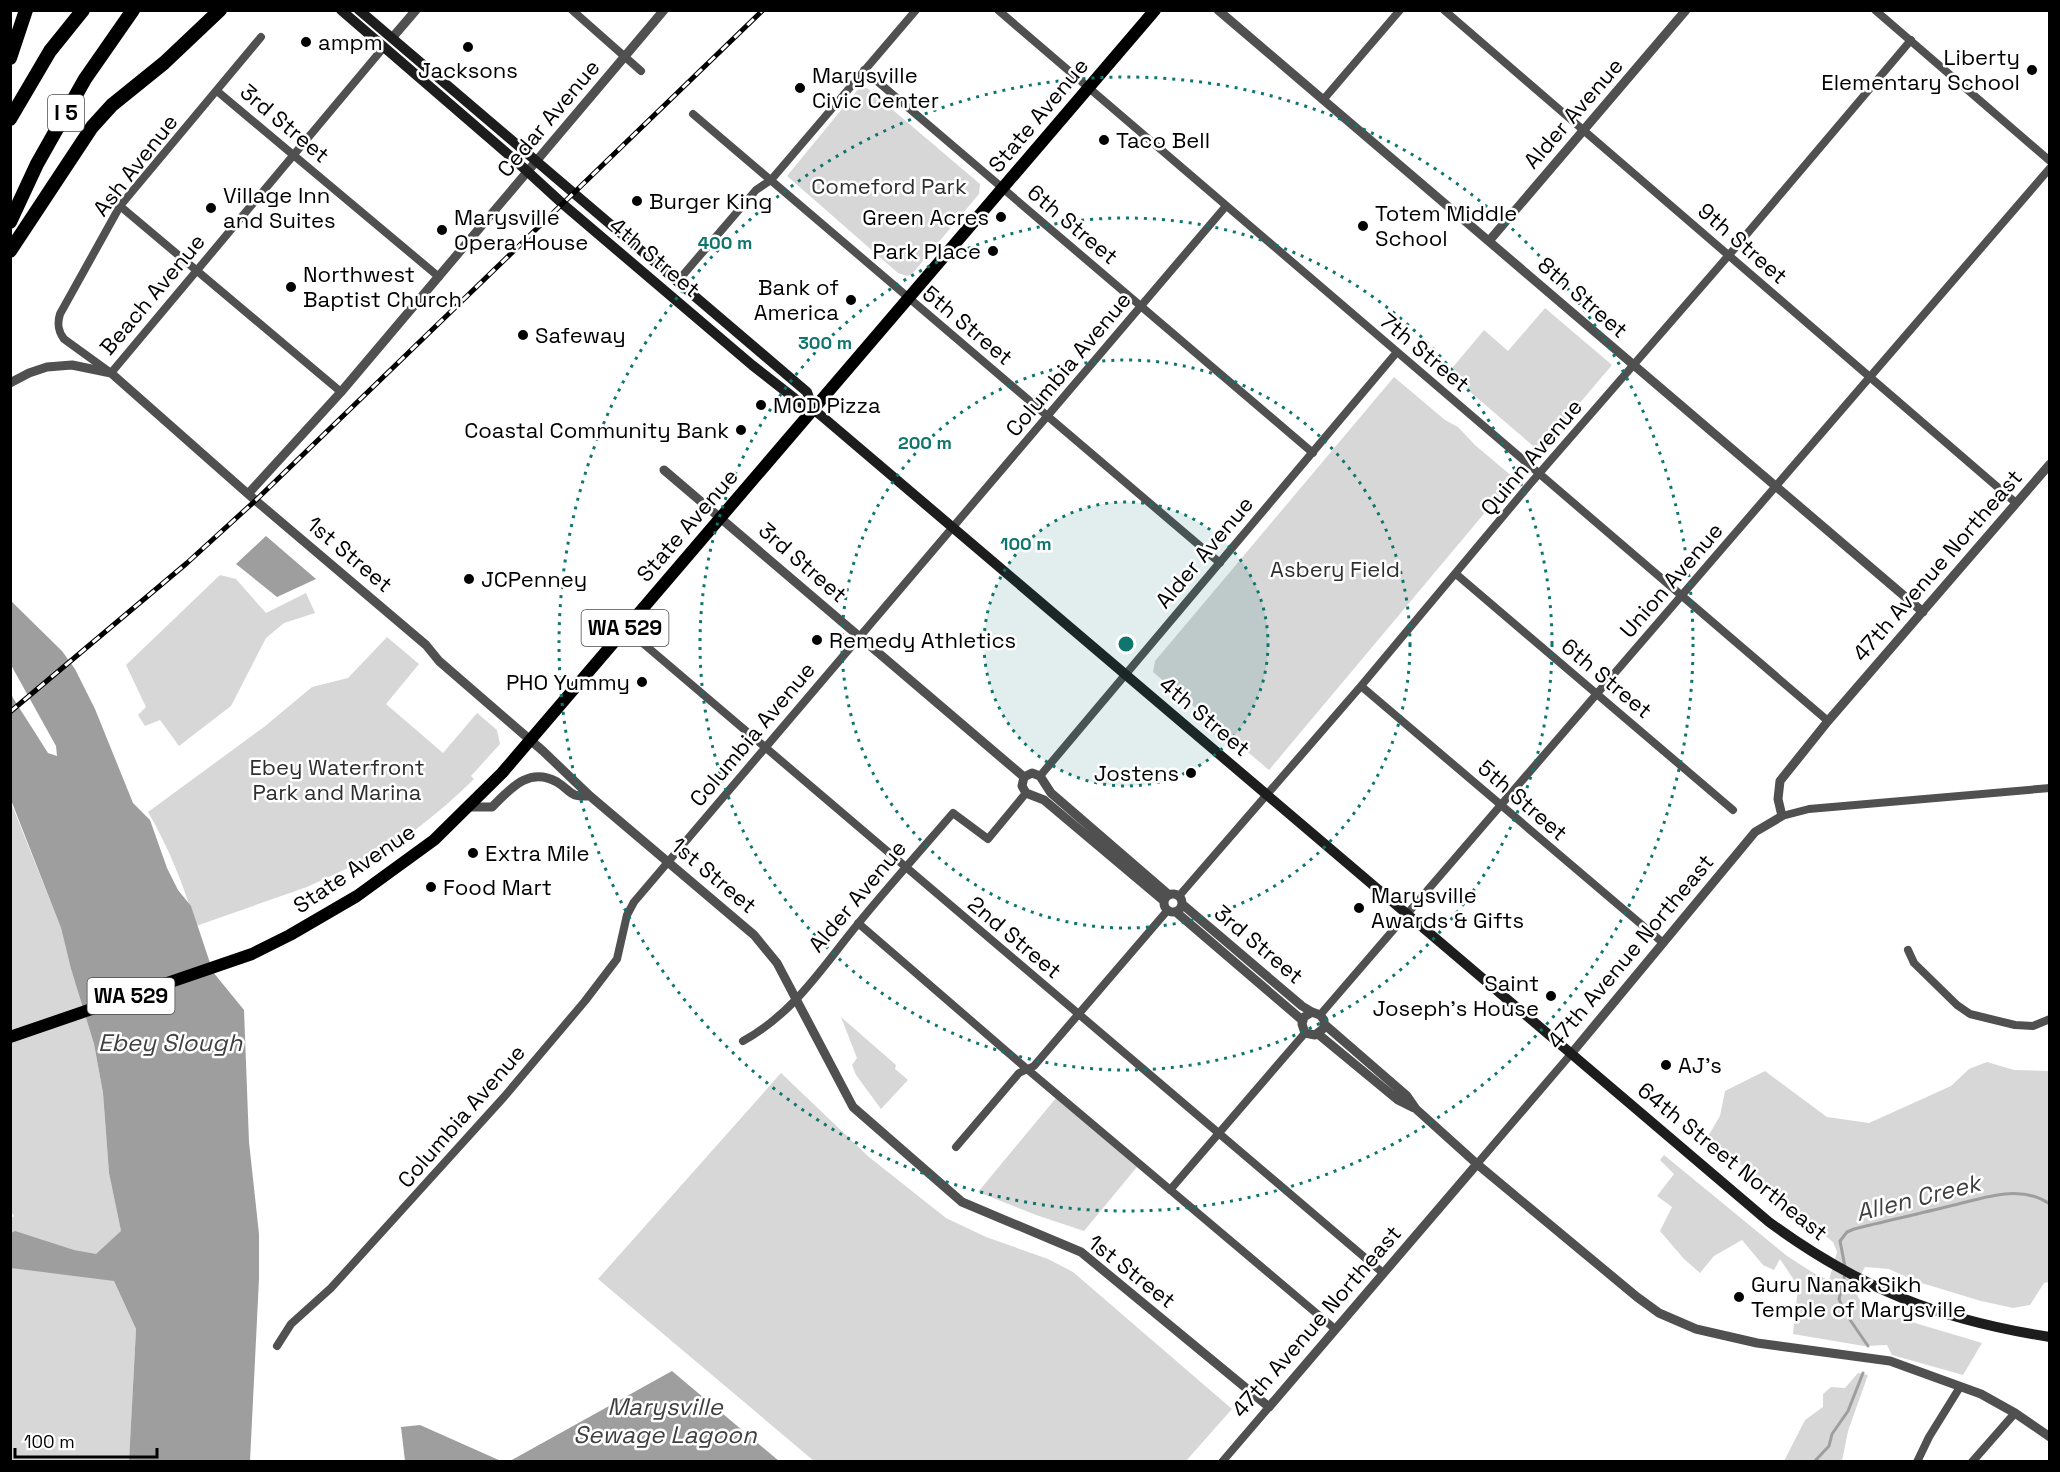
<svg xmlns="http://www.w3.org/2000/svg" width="2060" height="1472" font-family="'Space Grotesk',sans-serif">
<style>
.green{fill:#d7d7d7}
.water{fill:#9e9e9e}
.pier{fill:#fff}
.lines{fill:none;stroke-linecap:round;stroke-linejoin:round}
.stream{stroke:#9e9e9e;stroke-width:3}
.minor{stroke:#505050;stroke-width:8}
.tertiary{stroke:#505050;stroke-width:9}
.secondary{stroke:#1d1d1d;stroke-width:10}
.primary{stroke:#000;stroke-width:12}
.motorway{stroke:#000;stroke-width:14}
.rail-casing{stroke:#000;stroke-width:5}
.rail{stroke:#fff;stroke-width:3;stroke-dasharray:9;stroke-linecap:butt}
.ring{fill:none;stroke:#0f766e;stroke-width:3;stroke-dasharray:3 6}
.poi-dot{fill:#000;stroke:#fff;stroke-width:2}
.labels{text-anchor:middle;stroke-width:5;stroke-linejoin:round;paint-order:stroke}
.shield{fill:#fff;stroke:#4c4c4c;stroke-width:1.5}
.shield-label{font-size:21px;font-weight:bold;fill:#000}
.poi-label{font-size:22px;fill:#000;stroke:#fff;text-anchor:start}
.street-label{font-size:22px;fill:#000;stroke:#fff}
.park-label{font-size:22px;fill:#2e2e2e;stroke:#fff}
.water-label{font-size:24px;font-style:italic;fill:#3f3f3f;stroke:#fff}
.centre{fill:#0f766e;stroke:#fff;stroke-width:3}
.ring-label{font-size:18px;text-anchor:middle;font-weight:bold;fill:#0f766e;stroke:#fff;stroke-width:5;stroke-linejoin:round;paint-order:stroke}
</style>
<rect width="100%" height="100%" fill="#fff"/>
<path class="green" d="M 860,87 L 867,88 L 980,184 L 979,194 L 912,274 L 907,276 L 898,273 L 787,176 Z
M 1545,308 L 1612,365 L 1539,451 L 1448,373 L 1484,330 L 1508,351 Z
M 1394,377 L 1445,420 L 1458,427 L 1475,445 L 1514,478 L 1269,770 L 1153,672 L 1155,661 Z
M 220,575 L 236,579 L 266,613 L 306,593 L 315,613 L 284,623 L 266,638 L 231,706 L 179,746 L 160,720 L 145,726 L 138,715 L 146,707 L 126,665 Z
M 387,637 L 419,664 L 386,704 L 443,753 L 477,713 L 497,730 L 500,744 L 471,776 L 474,779 C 437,816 396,846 350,872 L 348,868 L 307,887 L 196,926 C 184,886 169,848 148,812 L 264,727 L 312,687 L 348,678 Z
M 10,800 L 61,928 L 71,969 L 94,1044 L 103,1093 L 109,1173 L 121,1231 L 114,1281 L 136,1329 L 129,1461 L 11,1461 L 10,1219 L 14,1216 L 10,1210 Z
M 841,1017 L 896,1065 L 895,1069 L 908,1080 L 881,1109 L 856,1075 L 852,1065 L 857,1058 Z
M 1987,1062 L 2014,1070 L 2049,1071 L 2049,1282 L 2044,1283 L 2030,1305 L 2013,1308 L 1981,1301 L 1915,1281 L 1889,1269 L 1865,1267 L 1857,1282 L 1855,1292 L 1865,1308 L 1982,1343 L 1963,1375 L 1892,1355 L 1887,1345 L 1864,1346 L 1793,1334 L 1798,1286 L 1780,1259 L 1774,1270 L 1763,1265 L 1742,1240 L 1714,1256 L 1700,1273 L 1684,1259 L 1660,1231 L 1672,1207 L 1657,1196 L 1674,1174 L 1660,1160 L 1664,1155 L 1787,1256 L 1815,1274 L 1829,1280 L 1837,1252 L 1833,1242 L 1781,1201 L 1725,1150 L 1707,1138 L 1720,1116 L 1725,1091 L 1765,1071 L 1827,1117 L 1869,1123 L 1951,1086 L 1969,1069 Z
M 781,1073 L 869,1157 L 946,1218 L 986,1237 L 1048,1259 L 1073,1272 L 1232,1409 L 1186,1461 L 814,1461 L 598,1279 Z
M 1056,1098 L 1137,1167 L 1084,1231 L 1036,1215 L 978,1192 Z
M 1858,1373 L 1868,1375 L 1848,1431 L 1842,1461 L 1784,1461 L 1805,1420 L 1823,1407 L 1823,1394 L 1831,1387 L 1845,1388 Z"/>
<path class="water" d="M 266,536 L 316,579 L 277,597 L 236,564 Z
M 10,600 L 62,651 L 75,669 L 95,709 L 133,803 L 150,820 L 167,868 L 178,890 L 191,906 L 213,972 L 244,1010 L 249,1142 L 259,1234 L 259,1279 L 250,1461 L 129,1461 L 136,1329 L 114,1281 L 11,1268 L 11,1233 L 15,1231 L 74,1250 L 96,1254 L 121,1231 L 109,1173 L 103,1093 L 94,1044 L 71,969 L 61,928 L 11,800 Z
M 672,1371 L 779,1461 L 510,1461 Z
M 420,1425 L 501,1461 L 405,1461 L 401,1427 Z"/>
<path class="pier" d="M 11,665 L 56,746 L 57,756 L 48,753 L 13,698 L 11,693 Z"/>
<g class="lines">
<path class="stream" d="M 1845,1267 L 1840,1241 L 1847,1232 L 1854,1229 C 1886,1221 1918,1214 1950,1206 C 1981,1199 2020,1183 2050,1204
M 1845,1274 L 1839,1299 L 1844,1311 L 1868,1346
M 1814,1462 L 1829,1446 L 1832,1434 L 1848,1411 L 1863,1373"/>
<path class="minor" d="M 572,10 L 641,71
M 998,10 L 1828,721
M 1444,10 L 2016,503
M 1875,10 L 2050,161
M 261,37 L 120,206 L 60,314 C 57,324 58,331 64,339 L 111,373 L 384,47
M 864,70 L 1313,453
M 217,91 L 439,277
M 1323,100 L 1400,10
M 693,114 L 1220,563
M 120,206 L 341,392
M 677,282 L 756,190 L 771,180 L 916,10
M 1456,574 L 1733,810
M 625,628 L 1383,1273
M 1361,686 L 1662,942
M 1040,776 L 1397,352
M 1782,816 L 1809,809 L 2050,788
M 1179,896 L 1361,686 L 1530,484 L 1729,255 L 1911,40
M 858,923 L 1027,1069 L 1335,1329
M 1908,950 L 1914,963 L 1957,1005 L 1970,1014 L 2015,1025 L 2033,1026 L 2050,1019
M 1320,1015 L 2050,168
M 743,1041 C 794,1013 821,969 857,925 C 888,887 921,850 953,813 L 988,839 L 1026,793
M 956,1147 L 1019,1073 L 1034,1066 L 1167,911
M 1477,1164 L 1571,1054
M 1170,1190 L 1305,1033
M 277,1346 L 291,1324 L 331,1288 L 504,1097 L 585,1001 L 617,959 L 627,915 L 634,902 L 1226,206
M 1222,1462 L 1269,1407
M 1917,1462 L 1929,1437 L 1960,1387
M 1972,1462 L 2015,1413"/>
<path class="tertiary" d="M 1218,10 L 1923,612
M 392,38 L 416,10
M 1489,241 L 1686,10
M 10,383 L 29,373 L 47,367 L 72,365 L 111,373 L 248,494 L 426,645 L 439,661 L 543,751 L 590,796 L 754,935 L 777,963 L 853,1107 L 962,1202 L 1081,1252 L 1269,1407 L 1477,1164
M 664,470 L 1024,777
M 248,494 L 341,392 L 664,10
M 468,807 L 492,807 C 510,789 529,766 557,782 C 573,792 568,797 590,796
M1164 903a9 9 0 1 1 18 0a9 9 0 1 1-18 0Z
M 1164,901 L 1044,800 L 1026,793 L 1022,786 L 1024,777 L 1032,773 L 1040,776 L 1051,793 L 1169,895
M 1182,904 L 1302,1006 L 1312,1012 L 1320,1015 L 1324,1020 L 1324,1028 L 1315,1035 L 1305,1033 L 1302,1024 L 1304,1017 L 1312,1012
M 1176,912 L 1302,1020
M 1324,1024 L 1407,1096 L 1416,1109 L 1477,1164 L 1637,1297 L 1659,1313 L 1696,1329 L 1757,1343 L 1890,1361 L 1981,1394 L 2015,1413 L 2050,1437
M 1318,1034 L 1398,1100 L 1414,1108
M 1571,1054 L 1755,832 L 1782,816 L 1778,799 L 1780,781 L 1828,721 L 2050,464"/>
<path class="secondary" d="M 341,10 L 516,161 L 564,205 L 752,365 L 798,401 L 813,409 L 824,418 L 1769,1222 C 1859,1288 1939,1320 2050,1337
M 359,10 L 807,392 L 813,409"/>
<path class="primary" d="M 10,1037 L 252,954 L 290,935 L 357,896 L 434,840 L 502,773 L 1155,10"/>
<path class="motorway" d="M 10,58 L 26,10
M 10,119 L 50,51 L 83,10
M 10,222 L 37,164 L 85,79 L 133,10
M 10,251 L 92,127 L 112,105 L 164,63 L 220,10"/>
<defs>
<path id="rail" d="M 10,712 L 187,563 L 256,500 L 763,10"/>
</defs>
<use href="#rail" class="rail-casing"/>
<use href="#rail" class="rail"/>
</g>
<circle cx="1126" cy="644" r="142" fill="#0f766e" fill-opacity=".12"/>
<g class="ring">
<circle cx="1126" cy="644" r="142"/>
<circle cx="1126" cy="644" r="284"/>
<circle cx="1126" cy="644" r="426"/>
<circle cx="1126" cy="644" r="567"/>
</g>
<g class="poi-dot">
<circle cx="306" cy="42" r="6"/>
<circle cx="468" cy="47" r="6"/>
<circle cx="2032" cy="70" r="6"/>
<circle cx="800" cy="88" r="6"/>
<circle cx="1104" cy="140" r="6"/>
<circle cx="637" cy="201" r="6"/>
<circle cx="211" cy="208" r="6"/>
<circle cx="1001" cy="217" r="6"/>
<circle cx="1363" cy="226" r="6"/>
<circle cx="442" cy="230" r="6"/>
<circle cx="993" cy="251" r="6"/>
<circle cx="291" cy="287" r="6"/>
<circle cx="851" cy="300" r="6"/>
<circle cx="523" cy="335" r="6"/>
<circle cx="761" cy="405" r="6"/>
<circle cx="741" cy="430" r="6"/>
<circle cx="469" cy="579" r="6"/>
<circle cx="817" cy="640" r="6"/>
<circle cx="642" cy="682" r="6"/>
<circle cx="1191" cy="773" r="6"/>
<circle cx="473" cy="853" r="6"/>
<circle cx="431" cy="887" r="6"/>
<circle cx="1359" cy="908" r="6"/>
<circle cx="1551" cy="996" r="6"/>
<circle cx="1666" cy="1065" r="6"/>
<circle cx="1739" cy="1297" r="6"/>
</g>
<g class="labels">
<g class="shield">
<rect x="48" y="95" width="36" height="36" rx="4.5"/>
<rect x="581.5" y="610" width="87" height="36" rx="4.5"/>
<rect x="87.5" y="978" width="87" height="36" rx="4.5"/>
</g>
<g class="shield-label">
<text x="66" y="120">I 5</text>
<text x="625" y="635">WA 529</text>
<text x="131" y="1003">WA 529</text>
</g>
<g class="poi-label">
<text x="318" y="50">ampm</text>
<text x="2020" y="65" text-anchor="end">Liberty<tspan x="2020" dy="25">Elementary School</tspan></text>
<text x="468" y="78" text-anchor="middle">Jacksons</text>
<text x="812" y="83">Marysville<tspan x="812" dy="25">Civic Center</tspan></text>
<text x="1116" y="148">Taco Bell</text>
<text x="223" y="203">Village Inn<tspan x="223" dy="25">and Suites</tspan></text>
<text x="649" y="209">Burger King</text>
<text x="1375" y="221">Totem Middle<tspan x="1375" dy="25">School</tspan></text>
<text x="454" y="225">Marysville<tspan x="454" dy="25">Opera House</tspan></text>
<text x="989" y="225" text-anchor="end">Green Acres</text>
<text x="981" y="259" text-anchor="end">Park Place</text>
<text x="303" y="282">Northwest<tspan x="303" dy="25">Baptist Church</tspan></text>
<text x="839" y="295" text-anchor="end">Bank of<tspan x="839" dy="25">America</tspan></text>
<text x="535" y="343">Safeway</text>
<text x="773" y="413">MOD Pizza</text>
<text x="729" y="438" text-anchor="end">Coastal Community Bank</text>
<text x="481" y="587">JCPenney</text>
<text x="829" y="648">Remedy Athletics</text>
<text x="630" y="690" text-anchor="end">PHO Yummy</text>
<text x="1179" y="781" text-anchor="end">Jostens</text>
<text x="485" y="861">Extra Mile</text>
<text x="443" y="895">Food Mart</text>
<text x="1371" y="903">Marysville<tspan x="1371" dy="25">Awards &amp; Gifts</tspan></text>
<text x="1539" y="991" text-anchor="end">Saint<tspan x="1539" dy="25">Joseph's House</tspan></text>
<text x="1678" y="1073">AJ's</text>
<text x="1751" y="1292">Guru Nanak Sikh<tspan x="1751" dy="25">Temple of Marysville</tspan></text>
</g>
<g class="street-label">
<text transform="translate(1573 113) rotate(-49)" y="8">Alder Avenue</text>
<text transform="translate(1038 115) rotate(-50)" y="8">State Avenue</text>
<text transform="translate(548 118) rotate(-50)" y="8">Cedar Avenue</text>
<text transform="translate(285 123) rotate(40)" y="8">3rd Street</text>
<text transform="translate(135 165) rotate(-52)" y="8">Ash Avenue</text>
<text transform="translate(1073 224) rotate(40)" y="8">6th Street</text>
<text transform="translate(1743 243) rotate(41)" y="8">9th Street</text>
<text transform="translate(655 257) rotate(40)" y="8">4th Street</text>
<text transform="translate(152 294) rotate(-50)" y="8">Beach Avenue</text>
<text transform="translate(1583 297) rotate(41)" y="8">8th Street</text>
<text transform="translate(968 325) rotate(40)" y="8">5th Street</text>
<text transform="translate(1425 352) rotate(40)" y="8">7th Street</text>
<text transform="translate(1068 364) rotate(-50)" y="8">Columbia Avenue</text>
<text transform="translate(1531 457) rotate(-50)" y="8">Quinn Avenue</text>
<text transform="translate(687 525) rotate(-49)" y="8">State Avenue</text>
<text transform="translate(1204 552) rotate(-50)" y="8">Alder Avenue</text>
<text transform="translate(350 554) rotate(40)" y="8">1st Street</text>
<text transform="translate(803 562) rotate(41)" y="8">3rd Street</text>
<text transform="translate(1937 565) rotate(-49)" y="8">47th Avenue Northeast</text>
<text transform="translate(1671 580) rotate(-49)" y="8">Union Avenue</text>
<text transform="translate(1607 678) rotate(40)" y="8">6th Street</text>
<text transform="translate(1205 716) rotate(40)" y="8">4th Street</text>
<text transform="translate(752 734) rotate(-50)" y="8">Columbia Avenue</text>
<text transform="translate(1523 800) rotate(41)" y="8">5th Street</text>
<text transform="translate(354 868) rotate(-34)" y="8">State Avenue</text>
<text transform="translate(714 875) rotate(40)" y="8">1st Street</text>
<text transform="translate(857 896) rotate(-50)" y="8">Alder Avenue</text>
<text transform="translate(1015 937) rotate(40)" y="8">2nd Street</text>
<text transform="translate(1259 944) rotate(40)" y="8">3rd Street</text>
<text transform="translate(1630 951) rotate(-50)" y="8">47th Avenue Northeast</text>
<text transform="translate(461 1116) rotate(-49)" y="8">Columbia Avenue</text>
<text transform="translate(1733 1161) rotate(39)" y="8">64th Street Northeast</text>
<text transform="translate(1132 1271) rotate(38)" y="8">1st Street</text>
<text transform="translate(1316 1321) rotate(-49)" y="8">47th Avenue Northeast</text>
</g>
<g class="park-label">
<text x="889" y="194">Comeford Park</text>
<text x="1335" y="577">Asbery Field</text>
<text x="337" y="775">Ebey Waterfront<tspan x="337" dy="25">Park and Marina</tspan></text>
</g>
<g class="water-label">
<text x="170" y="1051">Ebey Slough</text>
<text transform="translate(1918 1198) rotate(-14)" y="8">Allen Creek</text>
<text x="665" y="1415">Marysville<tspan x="665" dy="28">Sewage Lagoon</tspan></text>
</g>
</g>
<circle cx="1126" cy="644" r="9" class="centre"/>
<g class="ring-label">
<text x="725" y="249">400 m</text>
<text x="825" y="349">300 m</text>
<text x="925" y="449">200 m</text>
<text x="1026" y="550">100 m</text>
</g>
<rect width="2060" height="1472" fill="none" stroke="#000000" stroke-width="24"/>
<path d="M15 1448v9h142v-9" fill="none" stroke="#000000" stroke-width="3"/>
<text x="24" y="1448" font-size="18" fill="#000000" stroke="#ffffff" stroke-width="4.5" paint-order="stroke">100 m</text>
</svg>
